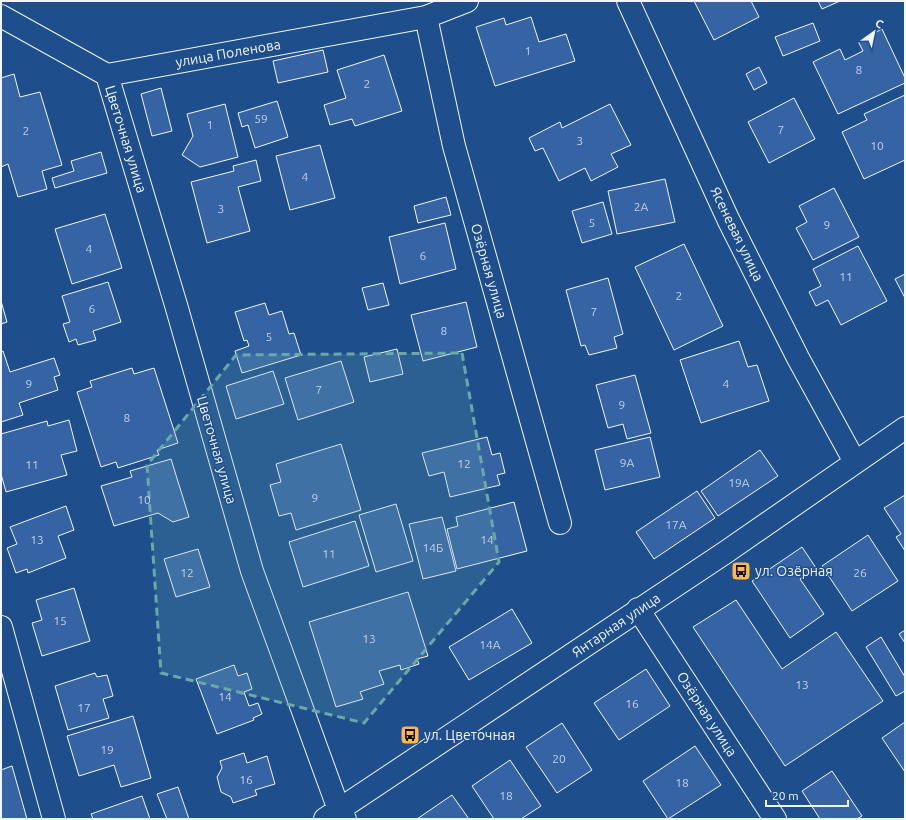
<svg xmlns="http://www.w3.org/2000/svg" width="906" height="820" font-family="Ubuntu,sans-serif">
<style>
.building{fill:#3563a3;stroke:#f2f6ff}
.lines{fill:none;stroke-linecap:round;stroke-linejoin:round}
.minor-casing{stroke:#f2f6ff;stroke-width:24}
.minor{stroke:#1f4e8c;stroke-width:22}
.marked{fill:#6aa9a8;fill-opacity:0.2;stroke:#6aa9a8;stroke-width:3;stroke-dasharray:8 5;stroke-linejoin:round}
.labels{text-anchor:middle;stroke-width:3;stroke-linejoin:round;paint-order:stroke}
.number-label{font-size:12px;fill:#c3d1e8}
.street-label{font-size:14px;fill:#f2f6ff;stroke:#1f4e8c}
.poi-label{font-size:14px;fill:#f2f6ff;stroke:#1f4e8c;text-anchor:start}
</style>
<rect width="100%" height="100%" fill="#1f4e8c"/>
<path class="building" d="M 694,1 L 751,1 L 759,17 L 714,40 Z
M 818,1 L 840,1 L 822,9 Z
M 531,17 L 539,42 L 566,34 L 575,61 L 495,86 L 476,27 L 504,18 L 506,25 Z
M 813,23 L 820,41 L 783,56 L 775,37 Z
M 882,29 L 905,78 L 905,83 L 838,114 L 813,62 L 840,49 L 845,60 L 863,51 L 858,41 Z
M 323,50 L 328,72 L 278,83 L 273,61 Z
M 384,55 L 402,111 L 355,126 L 352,119 L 330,125 L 324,105 L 346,98 L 337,70 Z
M 759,67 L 767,83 L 754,90 L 746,74 Z
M 14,74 L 20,97 L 40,92 L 62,165 L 42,171 L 47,189 L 18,197 L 8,164 L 1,167 L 1,78 Z
M 161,88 L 172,131 L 152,136 L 141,94 Z
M 905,95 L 905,160 L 864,179 L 842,132 L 867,120 L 864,114 Z
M 794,98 L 815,139 L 769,163 L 748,122 Z
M 277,101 L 288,137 L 255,148 L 248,125 L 242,127 L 238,113 Z
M 225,104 L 238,157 L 200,167 L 182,155 L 193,136 L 187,114 Z
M 610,104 L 631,145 L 611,154 L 618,167 L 591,181 L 585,168 L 559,181 L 543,148 L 535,151 L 529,138 L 560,122 L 562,128 Z
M 320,145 L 335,198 L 290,210 L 276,156 Z
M 101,152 L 107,173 L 55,188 L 52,178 L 74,171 L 71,161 Z
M 256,160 L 261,181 L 238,187 L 250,231 L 207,243 L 191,182 L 234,171 L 233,166 Z
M 665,179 L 675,222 L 617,234 L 608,191 Z
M 834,188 L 859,237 L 813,260 L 796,228 L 807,222 L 799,206 Z
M 446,197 L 451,215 L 418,223 L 414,206 Z
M 603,202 L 612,234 L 582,243 L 572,211 Z
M 105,214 L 122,268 L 72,284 L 55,229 Z
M 445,223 L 456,269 L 400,284 L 389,237 Z
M 684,244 L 723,326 L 674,350 L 635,267 Z
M 858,246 L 887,301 L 841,325 L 828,300 L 816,306 L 809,292 L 821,286 L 813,269 Z
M 905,274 L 905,298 L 895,279 Z
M 608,278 L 623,334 L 614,337 L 617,348 L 589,355 L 585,345 L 581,346 L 566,290 Z
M 108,282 L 121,322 L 93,331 L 96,340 L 78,345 L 76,339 L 69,342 L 63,324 L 70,322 L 62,296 Z
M 383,283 L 389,305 L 368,310 L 362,288 Z
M 1,301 L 7,322 L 1,324 Z
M 466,302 L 477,347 L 423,361 L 411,315 Z
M 265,303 L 269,315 L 282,311 L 289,334 L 294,333 L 301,355 L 242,373 L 235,351 L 249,346 L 247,340 L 244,341 L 235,312 Z
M 739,341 L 748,367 L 757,365 L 769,401 L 701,423 L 680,360 Z
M 397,349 L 403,374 L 370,382 L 364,357 Z
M 3,351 L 10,372 L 54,358 L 60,375 L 54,377 L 58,390 L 19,403 L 23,415 L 1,422 L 1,352 Z
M 341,361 L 354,402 L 298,420 L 285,378 Z
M 132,368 L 134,374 L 154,368 L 178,443 L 157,450 L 159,455 L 118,468 L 116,462 L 101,467 L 77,392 L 92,387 L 90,381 Z
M 273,371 L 284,404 L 236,419 L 226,386 Z
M 635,375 L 651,433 L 627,439 L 623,424 L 608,428 L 596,385 Z
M 69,420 L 77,451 L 61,455 L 67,475 L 6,492 L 1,474 L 1,434 L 47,421 L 48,426 Z
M 487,437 L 492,455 L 500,453 L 505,473 L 497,475 L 500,485 L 450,497 L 444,472 L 429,476 L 422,453 Z
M 650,437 L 660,477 L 605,490 L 595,450 Z
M 341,444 L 361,510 L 296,530 L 291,513 L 279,516 L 270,485 L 281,482 L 276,464 Z
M 760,450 L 778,476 L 718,516 L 701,491 Z
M 171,459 L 189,517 L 173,522 L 158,513 L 114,526 L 101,486 L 132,477 L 130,471 Z
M 697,491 L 715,518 L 654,559 L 636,532 Z
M 905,495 L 905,551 L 896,537 L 901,534 L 884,508 Z
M 514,502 L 527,551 L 457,569 L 447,529 L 458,526 L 456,517 Z
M 396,504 L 413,561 L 376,572 L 359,515 Z
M 66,506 L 74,530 L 58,536 L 66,558 L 28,573 L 27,569 L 16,573 L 7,548 L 17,544 L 10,527 Z
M 442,517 L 456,571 L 423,579 L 409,524 Z
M 355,521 L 369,566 L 303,587 L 289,542 Z
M 868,535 L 898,581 L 852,611 L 822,566 Z
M 802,547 L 816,568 L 800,579 L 824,614 L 790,638 L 752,581 Z
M 198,549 L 210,587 L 176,597 L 164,559 Z
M 74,588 L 90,641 L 42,656 L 32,623 L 42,620 L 36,600 Z
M 408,592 L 428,656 L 417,659 L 419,664 L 401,670 L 400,665 L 379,671 L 384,684 L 360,692 L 363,699 L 336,707 L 309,622 Z
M 736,600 L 782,669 L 836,632 L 883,701 L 785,766 L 693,627 Z
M 512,609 L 532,643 L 469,680 L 449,647 Z
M 905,630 L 905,643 L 899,634 Z
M 881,637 L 905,677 L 905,691 L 896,696 L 866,647 Z
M 234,665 L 238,676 L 247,673 L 252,689 L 244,692 L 249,706 L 258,703 L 262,714 L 253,718 L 254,720 L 217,734 L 196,679 Z
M 646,669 L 670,706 L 619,740 L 594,703 Z
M 95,673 L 97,677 L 107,675 L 113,696 L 103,699 L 109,718 L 68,730 L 55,686 Z
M 133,716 L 151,778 L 121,787 L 114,765 L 79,776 L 67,736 Z
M 905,722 L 905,772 L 882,738 Z
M 562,723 L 592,770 L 557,793 L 526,747 Z
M 695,746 L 721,785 L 668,819 L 643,781 Z
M 244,753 L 247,763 L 267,756 L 275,784 L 255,790 L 257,795 L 233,803 L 231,797 L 221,792 L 217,777 L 222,768 L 220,761 Z
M 510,760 L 541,806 L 521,819 L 494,819 L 472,786 Z
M 12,766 L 27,819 L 1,819 L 1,770 Z
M 832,771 L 862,816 L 857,819 L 820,819 L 802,791 Z
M 178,787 L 189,819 L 167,819 L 157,794 Z
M 452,795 L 469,819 L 417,819 Z
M 142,796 L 150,819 L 93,819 L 91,814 Z"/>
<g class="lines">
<defs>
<path id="minor" d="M 628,1 L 728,219 L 798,358 L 855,462
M 1,16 L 107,75 L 426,17 L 467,1
M 426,17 L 454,146 L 560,523
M 107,75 L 176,305 L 252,571 L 339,810 L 345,819
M 638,609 L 775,819
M 1,627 L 54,819
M 325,819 L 726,552 L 905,428"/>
</defs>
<use href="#minor" class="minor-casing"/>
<use href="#minor" class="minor"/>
</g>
<path class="marked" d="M 462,353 L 499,562 L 364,723 L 161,673 L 147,465 L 236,355 Z"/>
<defs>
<symbol id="bus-square" viewBox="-11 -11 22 22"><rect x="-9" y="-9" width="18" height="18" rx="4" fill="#ffb74d" stroke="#1f4e8c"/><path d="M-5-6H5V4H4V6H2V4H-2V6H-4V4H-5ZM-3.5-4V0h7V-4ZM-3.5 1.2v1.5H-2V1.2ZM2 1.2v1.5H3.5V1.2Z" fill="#111"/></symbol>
</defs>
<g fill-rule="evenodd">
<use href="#bus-square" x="730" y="560" width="22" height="22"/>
<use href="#bus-square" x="399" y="724" width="22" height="22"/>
</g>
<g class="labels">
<g class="number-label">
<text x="528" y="55">1</text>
<text x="859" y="74">8</text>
<text x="367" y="88">2</text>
<text x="261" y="123">59</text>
<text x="210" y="129">1</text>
<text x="781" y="134">7</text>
<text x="26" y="135">2</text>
<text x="580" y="145">3</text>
<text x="877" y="150">10</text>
<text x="305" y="181">4</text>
<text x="641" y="211">2А</text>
<text x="221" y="213">3</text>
<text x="592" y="227">5</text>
<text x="827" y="229">9</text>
<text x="89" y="253">4</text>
<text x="423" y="260">6</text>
<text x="846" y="281">11</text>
<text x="679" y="300">2</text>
<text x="92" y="313">6</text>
<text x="594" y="316">7</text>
<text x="444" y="335">8</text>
<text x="269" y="341">5</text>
<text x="29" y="388">9</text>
<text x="726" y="388">4</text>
<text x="319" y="394">7</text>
<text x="622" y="409">9</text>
<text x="127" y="422">8</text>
<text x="627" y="467">9А</text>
<text x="464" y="468">12</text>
<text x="32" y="469">11</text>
<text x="739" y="487">19А</text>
<text x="315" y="502">9</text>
<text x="144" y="504">10</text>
<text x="676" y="529">17А</text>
<text x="37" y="544">13</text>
<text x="487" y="544">14</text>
<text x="433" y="552">14Б</text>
<text x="329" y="558">11</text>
<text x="187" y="577">12</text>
<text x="860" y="577">26</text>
<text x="60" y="625">15</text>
<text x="369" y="643">13</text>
<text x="490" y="649">14А</text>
<text x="802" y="689">13</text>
<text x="225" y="701">14</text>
<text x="632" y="708">16</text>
<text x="84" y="712">17</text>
<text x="107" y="754">19</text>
<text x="559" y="763">20</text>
<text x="246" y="784">16</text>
<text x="682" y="787">18</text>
<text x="506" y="800">18</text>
</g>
<g class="street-label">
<text transform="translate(228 53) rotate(-10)" y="5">улица Поленова</text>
<text transform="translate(126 139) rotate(73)" y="5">Цветочная улица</text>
<text transform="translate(737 234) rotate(64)" y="5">Ясеневая улица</text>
<text transform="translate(489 271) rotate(74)" y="5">Озёрная улица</text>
<text transform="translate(217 450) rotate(74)" y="5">Цветочная улица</text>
<text transform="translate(616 625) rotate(-34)" y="5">Янтарная улица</text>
<text transform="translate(707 714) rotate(57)" y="5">Озёрная улица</text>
</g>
<g class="poi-label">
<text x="755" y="576">ул. Озёрная</text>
<text x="424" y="740">ул. Цветочная</text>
</g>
</g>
<rect width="906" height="820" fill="none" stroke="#f2f6ff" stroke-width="4"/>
<g transform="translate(874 32) rotate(33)" stroke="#1f4e8c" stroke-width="3" paint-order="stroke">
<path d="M0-3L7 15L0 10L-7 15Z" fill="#f2f6ff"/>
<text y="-6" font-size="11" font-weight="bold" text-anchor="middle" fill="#f2f6ff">С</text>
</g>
<path d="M766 800v6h82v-6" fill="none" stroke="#f2f6ff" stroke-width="2"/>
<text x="772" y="800" font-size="12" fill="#f2f6ff" stroke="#1f4e8c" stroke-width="3" paint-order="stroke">20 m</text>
</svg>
